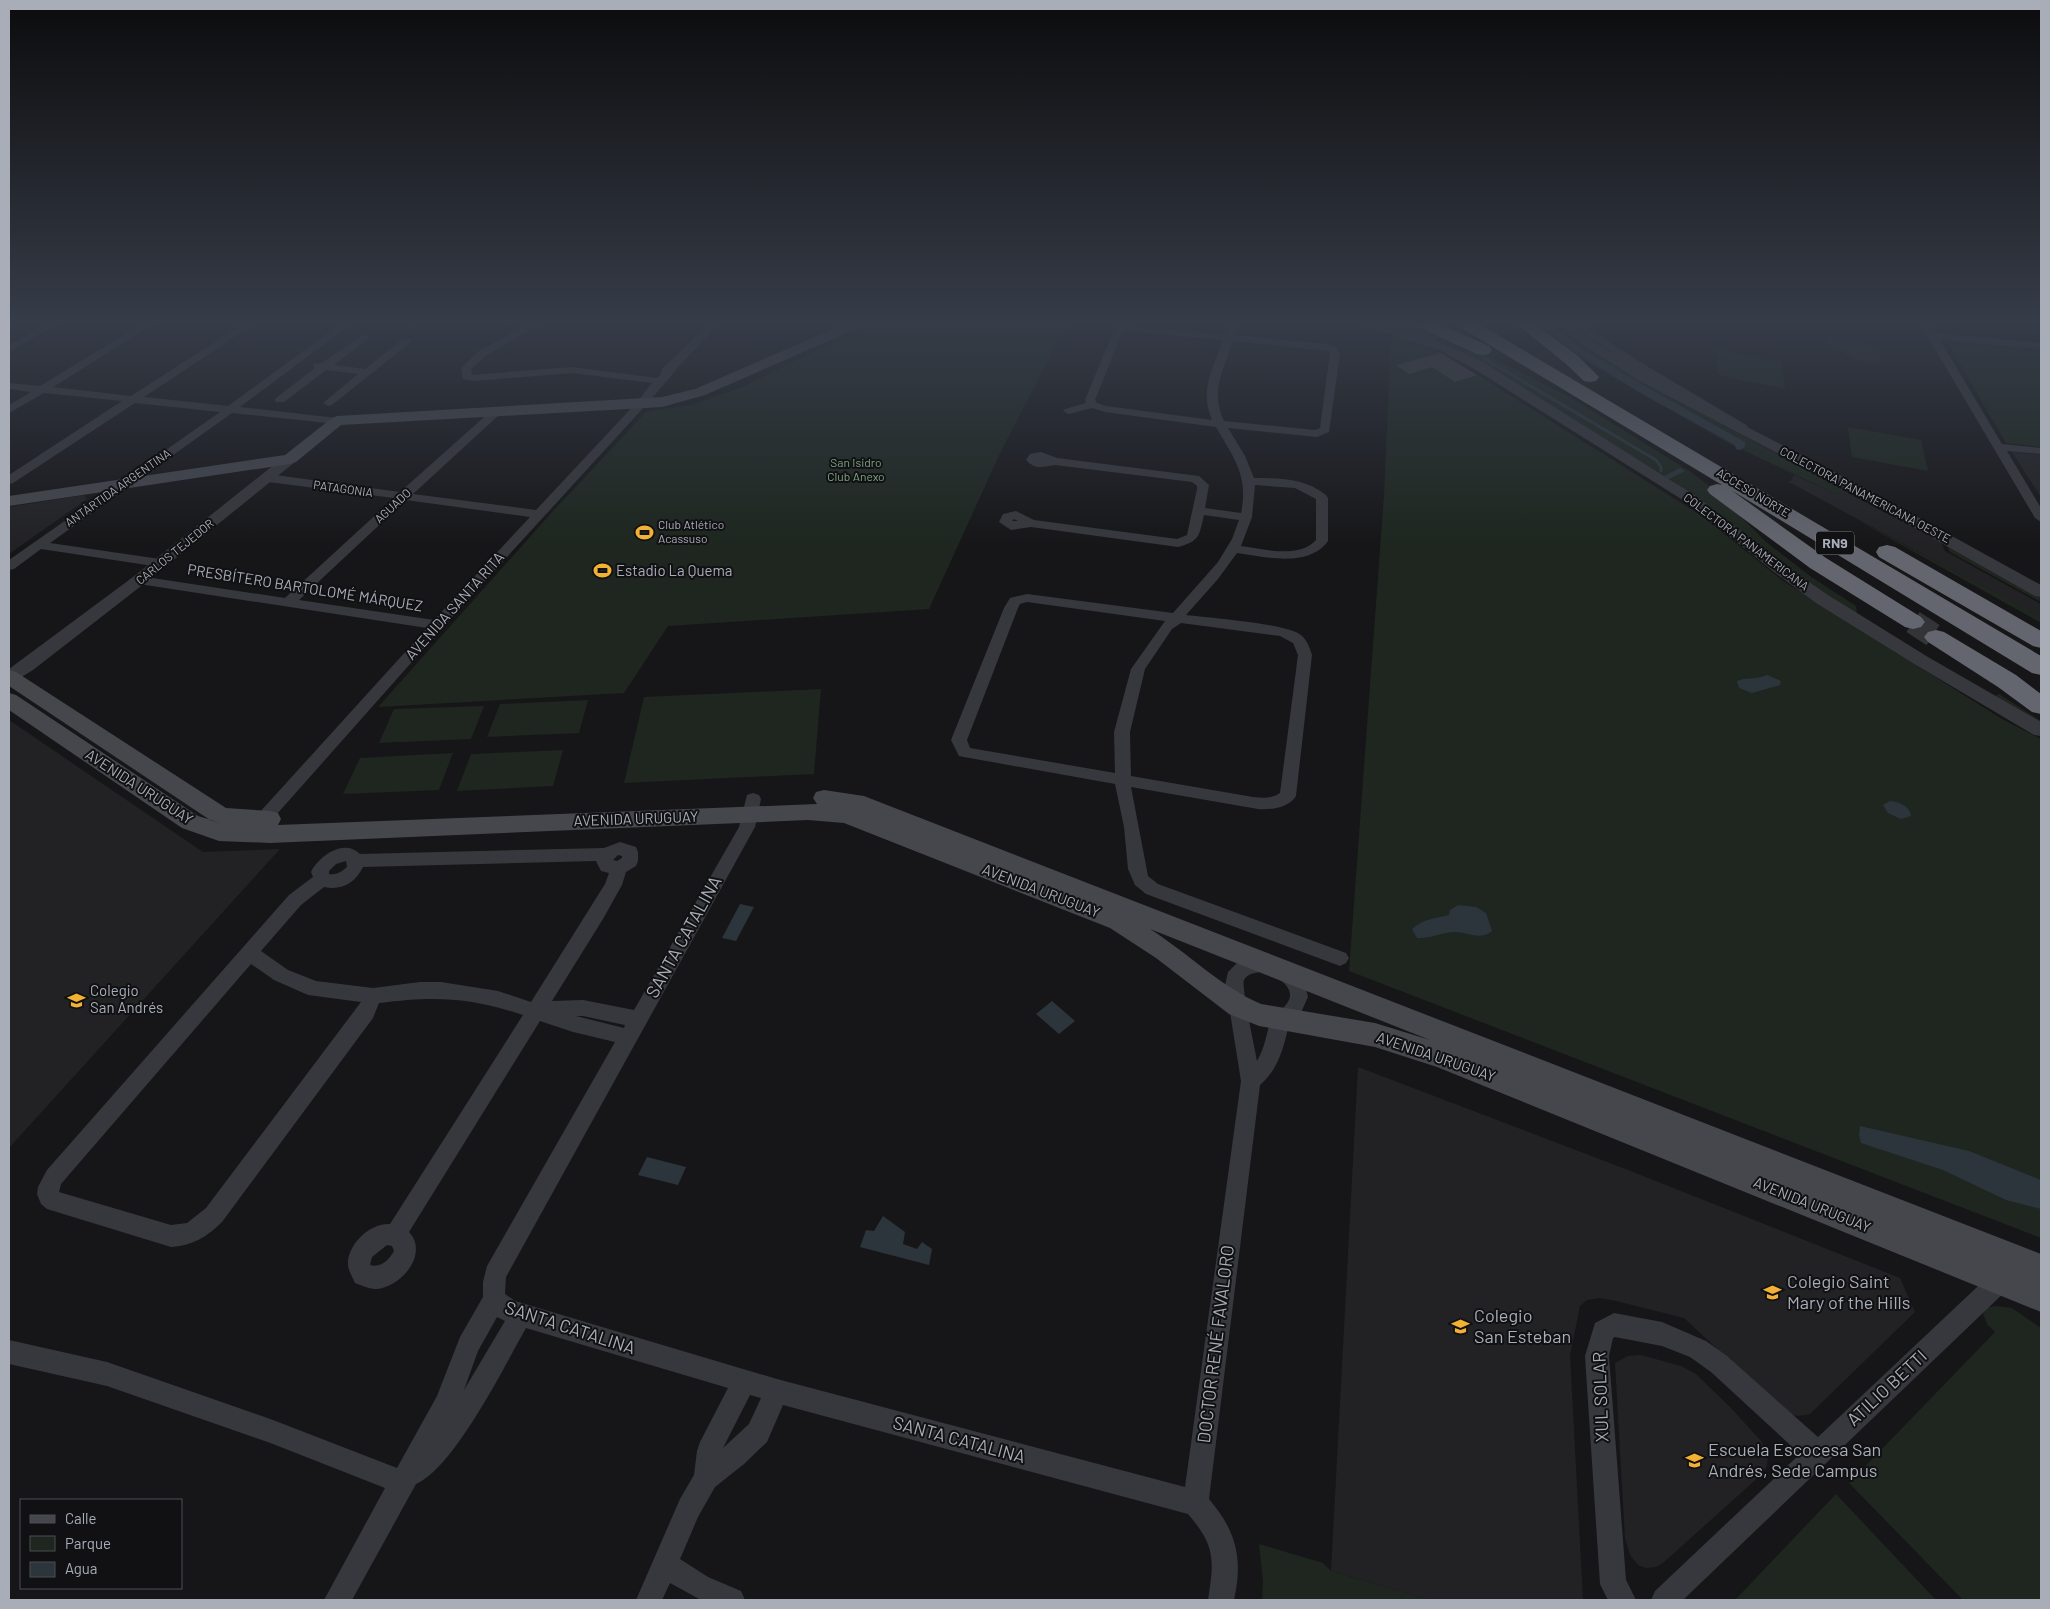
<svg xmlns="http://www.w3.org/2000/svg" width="2050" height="1609" font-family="Barlow,sans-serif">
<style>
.built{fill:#222225}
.green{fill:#1e261f}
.water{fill:#2c353c}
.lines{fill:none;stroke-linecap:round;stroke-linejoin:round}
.stream{stroke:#2c353c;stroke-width:3}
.canal{fill:#2c353c;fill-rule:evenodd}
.building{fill:#404145}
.motorway-tunnel{stroke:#333438;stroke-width:24;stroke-dasharray:24 12;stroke-linecap:butt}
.minor{fill:#37383d;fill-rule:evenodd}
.tertiary{fill:#37383d;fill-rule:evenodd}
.secondary{fill:#45474d;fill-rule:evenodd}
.motorway{fill:#63666e;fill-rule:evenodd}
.labels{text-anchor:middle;stroke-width:4;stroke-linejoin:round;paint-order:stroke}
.far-park-label{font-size:12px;fill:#7fa381;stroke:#111113}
.far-street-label{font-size:12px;fill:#a8adb8;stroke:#111113}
.far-poi-label{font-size:12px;fill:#a8adb8;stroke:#111113;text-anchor:start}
.shield{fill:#111113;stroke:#7b7e86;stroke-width:1}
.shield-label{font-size:14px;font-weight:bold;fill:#a8adb8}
.poi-label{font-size:15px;fill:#a8adb8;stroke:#111113;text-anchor:start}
.street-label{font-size:15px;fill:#a8adb8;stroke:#111113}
.near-street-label{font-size:18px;fill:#a8adb8;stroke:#111113}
.near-poi-label{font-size:18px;fill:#a8adb8;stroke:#111113;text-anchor:start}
</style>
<rect width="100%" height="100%" fill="#161618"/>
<path class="built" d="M 1832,336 L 1862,341 L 1880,351 L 1880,362 L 1873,364 L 1859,361 L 1826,344 L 1824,338 Z
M 2012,452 L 2041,455 L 2041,497 Z
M 1794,475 L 1834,493 L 1852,495 L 1941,542 L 1945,551 L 2041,604 L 2041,618 L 1787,481 L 1791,481 Z
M 84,495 L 87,499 L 9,554 L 9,507 Z
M 9,720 L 203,852 L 280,849 L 9,1148 Z
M 1358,1067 L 1628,1170 L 1900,1278 L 1915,1312 L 1810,1414 L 1798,1416 L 1788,1414 L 1778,1406 L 1684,1318 L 1616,1301 L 1600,1298 L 1587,1300 L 1580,1306 L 1570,1355 L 1583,1600 L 1431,1600 L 1331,1571 Z
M 1641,1355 L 1681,1366 L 1696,1374 L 1730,1407 L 1761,1441 L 1768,1454 L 1767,1466 L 1762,1474 L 1663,1563 L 1656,1567 L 1646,1568 L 1638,1565 L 1630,1555 L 1625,1539 L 1615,1363 L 1628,1356 Z"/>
<path class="green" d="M 877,322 L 1068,322 L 1002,449 L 929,609 L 668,626 L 624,693 L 378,707 L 554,510 L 647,411 L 692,405 L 742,387 Z
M 1374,322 L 1416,322 L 1509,366 L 1568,396 L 1691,472 L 1712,488 L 1765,541 L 1810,576 L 1856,606 L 1857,614 L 1993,697 L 1999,694 L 2041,721 L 2041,725 L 2029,719 L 1820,592 L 1718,513 L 1673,481 L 1550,406 L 1452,347 Z
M 1528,322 L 1555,322 L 1584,344 L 1647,383 L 1852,495 L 1834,493 L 1728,443 L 1559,346 Z
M 1391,335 L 1441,352 L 1702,516 L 1783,581 L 2002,719 L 2041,739 L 2041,1238 L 1349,971 L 1384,495 Z
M 1946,340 L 2041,348 L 2041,447 L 2006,443 Z
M 1717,350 L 1782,362 L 1785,389 L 1723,376 L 1717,373 Z
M 1848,427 L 1921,440 L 1928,471 L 1852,457 Z
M 1850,516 L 2041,617 L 2041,623 Z
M 1946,544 L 2041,596 L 2041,602 L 1950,552 Z
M 821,689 L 814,774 L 624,783 L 644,697 Z
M 588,700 L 579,733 L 487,737 L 500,704 Z
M 484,706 L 471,739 L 379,743 L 394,709 Z
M 563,750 L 553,786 L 457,791 L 471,754 Z
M 453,753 L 439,790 L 343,794 L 360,758 Z
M 1996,1306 L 2012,1308 L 2041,1328 L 2041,1600 L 1963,1600 L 1849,1483 L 1995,1332 L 1987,1324 L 1983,1314 L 1986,1308 Z
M 1836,1494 L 1936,1600 L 1735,1600 Z
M 1259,1544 L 1323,1563 L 1331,1571 L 1431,1600 L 1262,1600 L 1263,1581 Z"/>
<path class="water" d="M 1767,675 L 1781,681 L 1780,685 L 1752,693 L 1739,688 L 1737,681 C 1746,677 1756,680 1767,675 Z
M 1890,801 C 1899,802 1910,806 1911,816 L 1901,819 L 1888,813 L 1883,805 Z
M 740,904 L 754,907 L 736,941 L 722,938 Z
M 1458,905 L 1476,907 L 1486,913 L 1492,931 C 1480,941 1469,932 1455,932 C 1441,932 1431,939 1417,938 L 1412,929 C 1424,918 1435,919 1449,915 L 1450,910 Z
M 1052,1001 L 1075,1021 L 1059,1034 L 1036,1014 Z
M 1860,1126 L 1969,1151 L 2041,1180 L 2041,1209 L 2006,1200 L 1943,1170 L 1861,1143 L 1859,1135 Z
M 647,1157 L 686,1167 L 678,1185 L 638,1175 Z
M 883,1216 L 905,1232 L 903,1244 L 917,1249 L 922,1242 L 932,1249 L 929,1265 L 860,1247 L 866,1230 L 874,1231 Z"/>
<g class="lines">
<path class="stream" d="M 1384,322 L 1435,338
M 1485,359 L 1656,460 L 1661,467 L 1661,471"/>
<path class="canal" d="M 1539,322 C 1557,322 1570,342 1586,351 C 1638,383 1691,412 1745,442 L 1745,447 L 1740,450 L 1736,449 L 1735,445 L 1639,392 L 1573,351 Z
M 1680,468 L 1685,471 L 1669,479 L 1664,476 Z"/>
</g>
<path class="building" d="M 1440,353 L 1477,375 L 1455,382 L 1432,367 L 1409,374 L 1396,365 Z"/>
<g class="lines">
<path class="motorway-tunnel" d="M 1913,622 L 1936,637"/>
<path class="minor" d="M 50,322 L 62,322 L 9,352 L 9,345 Z
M 145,322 L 157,322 L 53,387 L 131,396 L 246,322 L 257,322 L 144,397 L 228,406 L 343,322 L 354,322 L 240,407 L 337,418 L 343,421 L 337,424 L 232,413 L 50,543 L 160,559 L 167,563 L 165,566 L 160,567 L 41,549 L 14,569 L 9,570 L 9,560 L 220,412 L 135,403 L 13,483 L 9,484 L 9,475 L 122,401 L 44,393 L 9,413 L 9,405 L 31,392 L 9,389 L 9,383 L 40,386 Z
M 403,322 L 419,322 L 420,323 L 415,326 L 405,324 Z
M 532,322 L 544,322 L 487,355 L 471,369 L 472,375 L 572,367 L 657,378 L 661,374 L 661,370 L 711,322 L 721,322 L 677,368 C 676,371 650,400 645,406 L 442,628 L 261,832 L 255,834 L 249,832 L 247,828 L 249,824 L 427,628 L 139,584 L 132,580 L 139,576 L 285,598 L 394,498 L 268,482 L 264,481 L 262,478 L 264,475 L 268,474 L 400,492 L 492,410 L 496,409 L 502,412 L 500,414 L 413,494 L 536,510 L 637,402 L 652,383 L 572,373 L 474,381 L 463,379 L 461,368 L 479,351 ZM 406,500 L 530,517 L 434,620 L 299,600 Z
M 1230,322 L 1240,322 L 1235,335 L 1326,344 L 1336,347 L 1340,353 L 1329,432 L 1317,437 L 1228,428 L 1245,456 L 1254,478 C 1280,478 1305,478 1326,495 L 1328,498 L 1328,541 C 1309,568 1265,557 1237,553 L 1218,579 L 1186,615 C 1210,618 1284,623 1301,635 C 1307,640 1310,648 1312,655 L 1296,796 C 1289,808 1271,810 1258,809 L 1131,787 L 1148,876 L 1158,884 L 1346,953 L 1349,958 L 1346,963 L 1340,966 L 1146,894 L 1135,885 L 1128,869 L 1124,827 L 1115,784 L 964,757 L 959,756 L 951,740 L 1004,608 L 1010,598 L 1027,594 L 1173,613 L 1218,562 L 1232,539 L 1239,520 L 1204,515 C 1199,536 1200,541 1178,547 L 1031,527 L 1011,530 L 999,522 L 1003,514 L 1016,511 L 1034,520 L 1177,539 L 1187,535 L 1197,489 L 1197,486 L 1192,482 L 1055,465 C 1043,467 1035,470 1026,460 L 1030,454 L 1041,452 L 1057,458 L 1199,476 L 1209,485 L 1205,508 L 1241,513 C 1249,475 1233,457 1216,427 L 1105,412 L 1092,408 L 1069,414 L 1063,411 L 1065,409 L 1086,403 L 1085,400 L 1113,332 L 1119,326 L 1226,335 ZM 1125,331 L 1223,340 C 1213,369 1199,390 1212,420 L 1106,406 L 1097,403 L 1095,400 L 1122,333 ZM 1233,341 L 1328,351 L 1330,353 L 1320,428 L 1315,430 L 1224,421 C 1210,391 1223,371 1233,341 ZM 1255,485 L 1295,488 L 1316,499 L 1316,540 C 1299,559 1263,549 1241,546 L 1252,517 ZM 1014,519 L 1018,521 L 1012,521 ZM 1027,602 L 1165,621 L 1131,669 L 1114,732 L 1115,773 L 970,748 L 967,740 L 1018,608 L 1020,604 ZM 1181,623 L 1280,636 L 1293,643 L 1298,655 L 1280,793 C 1271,799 1263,798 1253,797 L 1131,776 L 1130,732 L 1145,669 L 1172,629 Z
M 1351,322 L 1366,322 L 1387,330 L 1382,333 Z
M 1568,322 L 1579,322 L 1640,362 L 1748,426 L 1742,429 L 1738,428 L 1632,366 Z
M 1919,322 L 1929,322 L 1936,333 L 2041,343 L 2041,349 L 1940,340 L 2002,444 L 2041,448 L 2041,454 L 2007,451 L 2041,508 L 2041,522 L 2035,518 Z
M 364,334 L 368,335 L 368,339 L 334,365 L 365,369 L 403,339 L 411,339 L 412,341 L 332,405 L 328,406 L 323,403 L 358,374 L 326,370 L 284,402 L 276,402 L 275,400 L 276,398 L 315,368 L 313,366 L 314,364 L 322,363 Z
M 753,793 L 759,795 L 761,799 L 755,827 L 506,1277 L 505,1294 L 515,1301 L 777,1379 L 1185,1487 L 1241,1081 L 1229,1006 L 1224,990 L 1228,972 L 1238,962 L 1261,956 L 1270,958 L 1289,965 L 1299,974 L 1305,985 L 1308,997 L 1299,1017 L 1289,1024 C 1284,1046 1279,1069 1260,1085 L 1209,1499 C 1237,1532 1243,1559 1234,1600 L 1208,1600 C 1214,1561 1216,1546 1188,1514 L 783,1405 L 767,1442 L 744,1464 L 715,1487 L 698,1517 L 680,1559 L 708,1577 L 741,1591 L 745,1600 L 701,1600 L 670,1583 L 662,1600 L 636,1600 L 680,1499 L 694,1475 L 697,1451 L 700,1442 L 728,1388 L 526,1328 C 505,1365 454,1468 416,1484 L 352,1600 L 324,1600 L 385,1488 L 273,1444 L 107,1386 L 9,1364 L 9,1340 L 107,1362 L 273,1420 L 397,1468 L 437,1396 L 460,1337 L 483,1297 L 483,1282 L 487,1266 L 615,1042 L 573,1032 L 540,1021 L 409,1232 C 430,1254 399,1290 374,1289 C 367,1288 361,1285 355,1283 C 352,1276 347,1269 348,1261 C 350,1242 371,1223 390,1224 L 523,1015 C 469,997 435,996 379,1003 L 373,1018 L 222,1222 C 207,1237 192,1246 171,1247 L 47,1209 L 41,1204 L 37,1194 L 38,1187 L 47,1170 L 289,895 L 313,877 L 311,872 C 319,856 344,838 360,854 L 604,848 L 620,842 L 636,847 L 638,852 L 638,861 L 636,866 L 626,872 L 622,885 L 603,919 L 552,1001 L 583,1000 L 634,1010 L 739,827 L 747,795 ZM 618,855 L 622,856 L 622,858 L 617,861 L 613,860 ZM 346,861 L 347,867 C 341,872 337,875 329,874 L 329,871 L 336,864 ZM 596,861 L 601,871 L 609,873 L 605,884 L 531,1002 L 498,991 L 441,982 L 420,982 L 373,988 L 316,981 L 288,970 L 261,951 L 301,905 L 324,887 C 342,891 356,882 363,867 ZM 251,964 L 274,980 L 308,995 L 361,1002 L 206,1208 L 187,1223 L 171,1225 L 59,1192 L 61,1184 ZM 1261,972 C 1275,974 1301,989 1285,1006 C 1280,1012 1274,1012 1271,1020 C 1266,1034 1265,1048 1257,1061 C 1255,1049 1241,986 1244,980 C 1248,973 1255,973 1261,972 ZM 576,1016 L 583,1016 L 625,1025 L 624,1028 ZM 387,1245 L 392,1246 L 394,1251 C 389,1260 381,1268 370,1265 L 372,1257 ZM 497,1317 L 505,1321 L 464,1390 L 478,1351 ZM 750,1395 L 761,1398 L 749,1424 L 723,1448 Z
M 2001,1269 L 2009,1272 L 2012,1280 L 2009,1288 L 1683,1600 L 1651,1600 L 1655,1591 L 1800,1454 L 1711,1372 L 1690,1357 L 1662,1346 L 1615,1337 L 1613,1338 L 1609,1356 L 1626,1580 L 1636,1600 L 1608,1600 L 1600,1584 L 1585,1356 L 1595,1323 L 1614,1313 L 1662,1322 L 1706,1341 L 1727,1356 L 1818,1437 L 1993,1272 Z"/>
<path class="tertiary" d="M 1360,322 C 1396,320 1453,347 1486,364 L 1696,496 L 1786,566 L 1828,595 L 1928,657 L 2041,722 L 2041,736 L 2034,735 L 1916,665 L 1816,603 L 1774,572 L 1686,502 L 1476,370 L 1441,351 L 1362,325 Z
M 1554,322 L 1567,322 L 1592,340 L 1649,376 L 1863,487 L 2041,585 L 2041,597 L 2035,596 L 1853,493 L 1640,381 L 1583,345 Z
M 290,455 L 295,456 L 297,459 L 295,462 L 145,583 L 33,670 L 15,681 L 9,683 L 9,669 L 133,577 L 285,456 Z"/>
<path class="secondary" d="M 849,322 L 867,322 L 865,325 L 705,395 L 662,407 L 341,425 L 296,462 L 290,464 L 9,506 L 9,496 L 285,455 L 332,418 L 337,416 L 662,397 L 695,389 Z
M 9,670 L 16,672 L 226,808 L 270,811 L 278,813 L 281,819 L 278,825 L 817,804 L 813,798 L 816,792 L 824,790 L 864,796 L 2041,1254 L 2041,1312 L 1437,1067 L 1375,1047 L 1259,1026 L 1229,1014 L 1156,958 L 1110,928 L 844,823 L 808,820 L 270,843 L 219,841 L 182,828 L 9,710 L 9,693 L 16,695 L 198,816 L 221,823 L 210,820 L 9,686 ZM 1150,929 L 1430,1040 L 1375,1023 L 1261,1004 C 1221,987 1188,953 1150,929 Z"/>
<path class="motorway" d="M 1414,322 L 1435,322 L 1489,346 L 1492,350 L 1489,354 L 1483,355 L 1477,354 L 1416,326 Z
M 1456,322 L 1476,322 L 2041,656 L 2041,675 L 2032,673 L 1731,490 L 1826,558 L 1921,617 L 1925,622 L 1921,627 L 1913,629 L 1905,627 L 1810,568 L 1710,494 L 1707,490 L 1710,486 L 1717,484 L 1722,485 L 1458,326 Z
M 1514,322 L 1532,322 L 1577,355 L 1599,377 L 1596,381 L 1590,382 L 1584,381 L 1565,363 Z
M 1887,545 L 1895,547 L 2041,631 L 2041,648 L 2033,646 L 1879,557 L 1876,552 L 1879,547 Z
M 1936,630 L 1944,632 L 2016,675 L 2041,694 L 2041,714 L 2032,712 L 1998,687 L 1928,642 L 1924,637 L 1928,632 Z"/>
</g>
<linearGradient id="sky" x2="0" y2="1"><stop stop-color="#0c0c0d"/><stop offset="0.59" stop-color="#363c48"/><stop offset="1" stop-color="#363c48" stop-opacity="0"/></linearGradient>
<rect width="2050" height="547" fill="url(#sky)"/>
<defs>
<symbol id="stadium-bare" viewBox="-9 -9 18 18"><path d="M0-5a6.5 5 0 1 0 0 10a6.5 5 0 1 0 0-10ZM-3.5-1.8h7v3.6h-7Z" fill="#f2b134" stroke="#111113" stroke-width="2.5" paint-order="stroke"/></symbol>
<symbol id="school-bare" viewBox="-9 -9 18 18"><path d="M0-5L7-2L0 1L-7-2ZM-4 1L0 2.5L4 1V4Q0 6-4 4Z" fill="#f2b134" stroke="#111113" stroke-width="2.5" paint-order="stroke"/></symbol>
</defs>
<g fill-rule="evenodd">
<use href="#stadium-bare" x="632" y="520" width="25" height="25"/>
<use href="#stadium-bare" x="590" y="558" width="25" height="25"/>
<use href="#school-bare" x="64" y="988" width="25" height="25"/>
<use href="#school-bare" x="1760" y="1280" width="25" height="25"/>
<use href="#school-bare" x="1448" y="1314" width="25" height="25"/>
<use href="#school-bare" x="1682" y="1448" width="25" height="25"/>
</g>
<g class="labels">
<g class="far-park-label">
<text x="856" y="467">San Isidro<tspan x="856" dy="14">Club Anexo</tspan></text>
</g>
<g class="far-street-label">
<text transform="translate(118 488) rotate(-35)" y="4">ANTÁRTIDA ARGENTINA</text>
<text transform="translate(343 489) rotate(8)" y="4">PATAGONIA</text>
<text transform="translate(1753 493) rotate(31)" y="4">ACCESO NORTE</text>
<text transform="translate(1865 495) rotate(28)" y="4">COLECTORA PANAMERICANA OESTE</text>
<text transform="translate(393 506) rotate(-43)" y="4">AGUADO</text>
<text transform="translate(1746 542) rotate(37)" y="4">COLECTORA PANAMERICANA</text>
<text transform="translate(175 552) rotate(-39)" y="4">CARLOS TEJEDOR</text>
</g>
<g class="far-poi-label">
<text x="658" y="529">Club Atlético<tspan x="658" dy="14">Acassuso</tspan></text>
</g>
<rect class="shield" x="1816" y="531.5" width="38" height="23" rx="4"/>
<g class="shield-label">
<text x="1835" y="548">RN9</text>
</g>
<g class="poi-label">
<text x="616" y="576">Estadio La Quema</text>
<text x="90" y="996">Colegio<tspan x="90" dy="17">San Andrés</tspan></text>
</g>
<g class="street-label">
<text transform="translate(305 588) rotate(9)" y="5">PRESBÍTERO BARTOLOMÉ MÁRQUEZ</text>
<text transform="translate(455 606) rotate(-48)" y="5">AVENIDA SANTA RITA</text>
<text transform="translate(139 787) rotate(33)" y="5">AVENIDA URUGUAY</text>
<text transform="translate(636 819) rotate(-2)" y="5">AVENIDA URUGUAY</text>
<text transform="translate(1041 891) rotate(21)" y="5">AVENIDA URUGUAY</text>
<text transform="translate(1436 1057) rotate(19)" y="5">AVENIDA URUGUAY</text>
<text transform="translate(1812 1205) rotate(22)" y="5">AVENIDA URUGUAY</text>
</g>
<g class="near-street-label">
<text transform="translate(684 937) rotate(-61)" y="6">SANTA CATALINA</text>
<text transform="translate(570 1328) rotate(18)" y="6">SANTA CATALINA</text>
<text transform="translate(1216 1344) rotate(-83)" y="6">DOCTOR RENÉ FAVALORO</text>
<text transform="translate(1887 1388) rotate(-43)" y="6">ATILIO BETTI</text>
<text transform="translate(1601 1397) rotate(-92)" y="6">XUL SOLAR</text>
<text transform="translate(959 1440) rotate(15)" y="6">SANTA CATALINA</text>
</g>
<g class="near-poi-label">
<text x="1787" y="1288">Colegio Saint<tspan x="1787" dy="21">Mary of the Hills</tspan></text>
<text x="1474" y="1322">Colegio<tspan x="1474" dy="21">San Esteban</tspan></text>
<text x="1708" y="1456">Escuela Escocesa San<tspan x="1708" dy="21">Andrés, Sede Campus</tspan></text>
</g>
</g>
<rect width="2050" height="1609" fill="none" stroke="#a8adb8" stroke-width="20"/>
<rect x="20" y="1499" width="162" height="90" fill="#111113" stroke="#4d4f55"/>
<rect x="30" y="1515" width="25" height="8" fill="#45474d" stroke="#4d4f55"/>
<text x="65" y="1524" font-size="15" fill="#a8adb8">Calle</text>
<rect x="30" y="1536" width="25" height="15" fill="#1e261f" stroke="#4d4f55"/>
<text x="65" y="1549" font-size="15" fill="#a8adb8">Parque</text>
<rect x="30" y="1562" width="25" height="15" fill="#2c353c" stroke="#4d4f55"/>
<text x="65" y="1574" font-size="15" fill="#a8adb8">Agua</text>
</svg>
